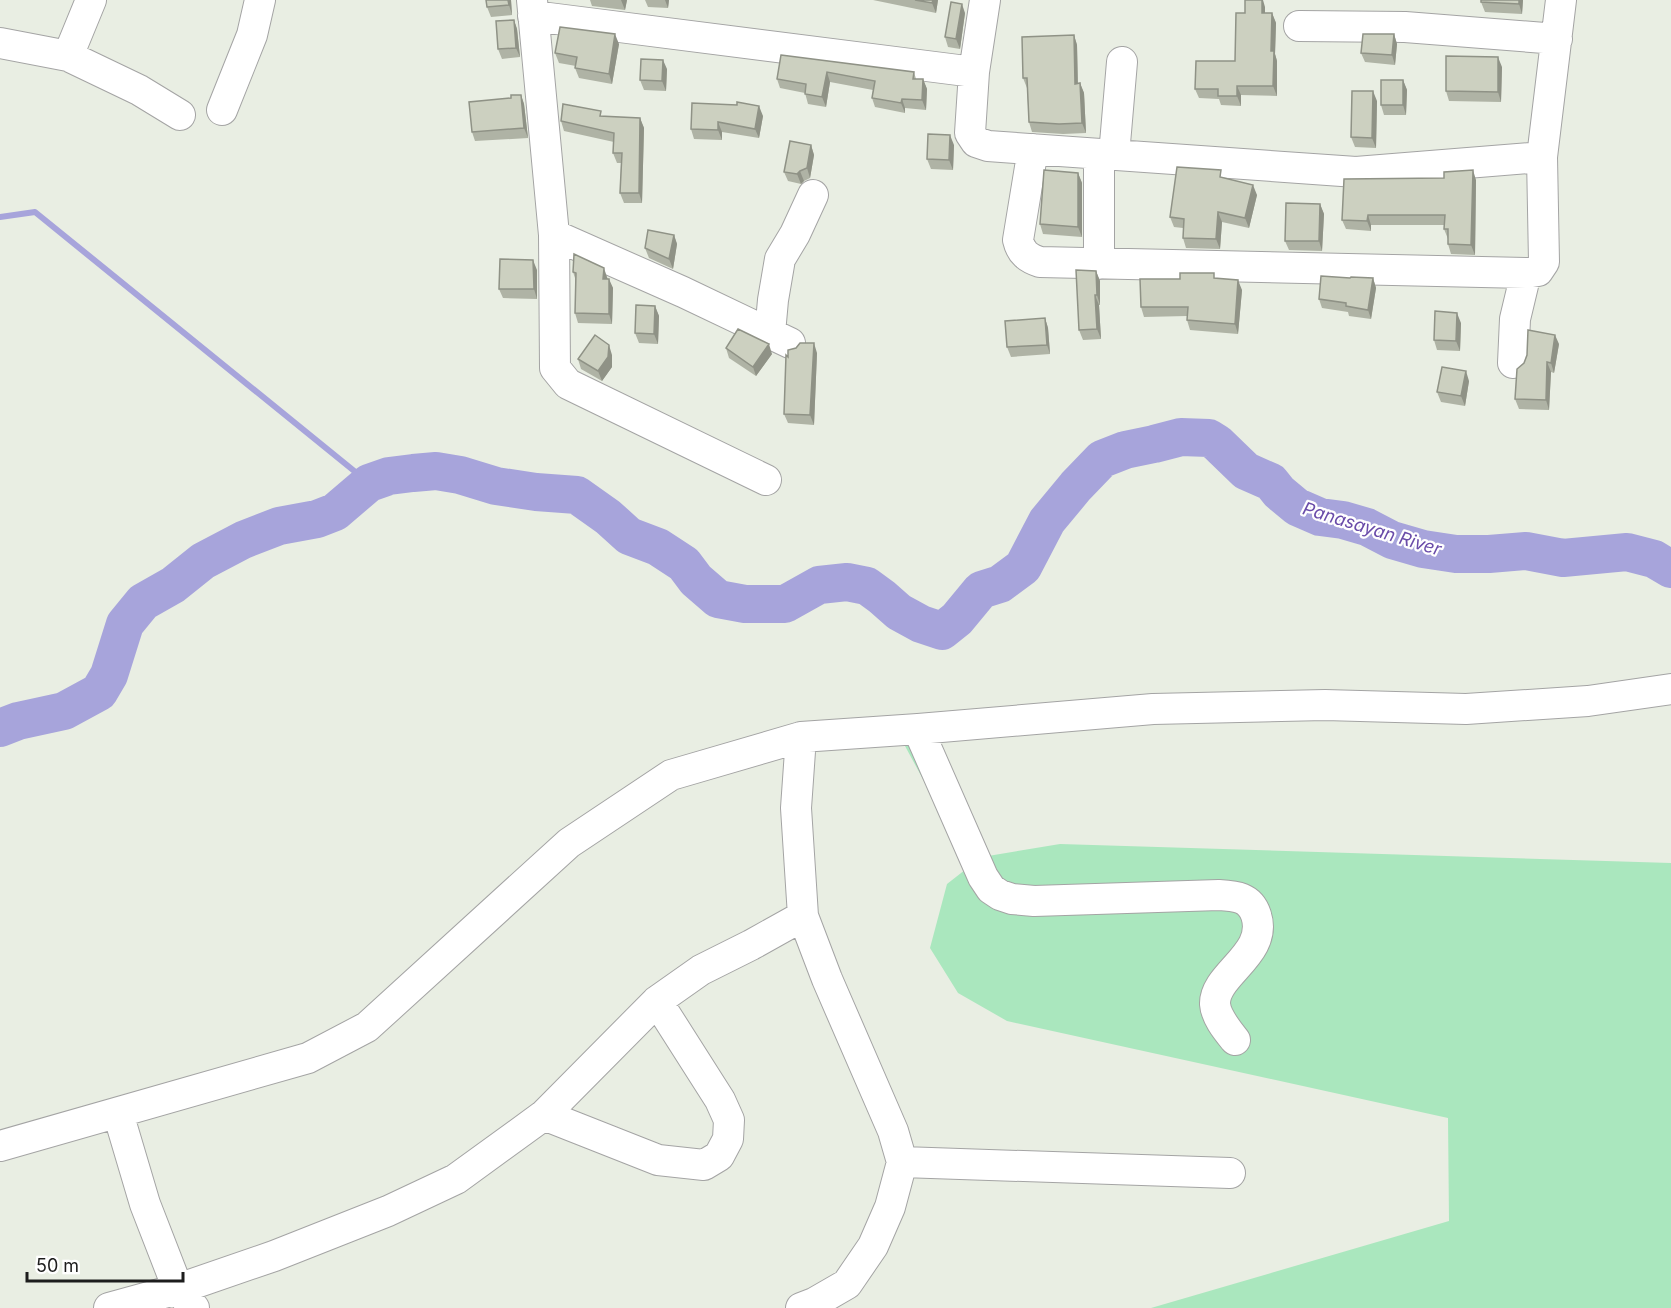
<svg xmlns="http://www.w3.org/2000/svg" width="1671" height="1308" font-family="Inter,sans-serif">
<style>
.grass{fill:#aae7be}
.lines{fill:none;stroke-linecap:round;stroke-linejoin:round}
.stream{stroke:#a7a4db;stroke-width:6}
.river{stroke:#a7a4db;stroke-width:38}
.minor-casing{stroke:#a4a4a4;stroke-width:32}
.minor{stroke:#fff;stroke-width:30}
.wall{fill:#afb3a5}
.shaded-wall{fill:#8f9286}
.building{fill:#ccd0c0;stroke:#8f9286;stroke-width:1.5}
.labels{text-anchor:middle;stroke-width:4.5;stroke-linejoin:round;paint-order:stroke}
.water-label{font-size:18px;font-style:italic;fill:#6a4ca9;stroke:#fff}
</style>
<rect width="100%" height="100%" fill="#e9eee3"/>
<path class="grass" d="M 939,745 L 988,856 L 1060,844 L 1671,863 L 1671,1308 L 1151,1308 L 1449,1221 L 1448,1118 L 1007,1021 L 958,993 L 930,948 L 947,884 L 970,866 L 905,746 Z"/>
<g class="lines">
<path class="stream" d="M 0,217 L 35,212 L 369,483"/>
<path class="river" d="M 0,728 L 18,721 L 64,711 L 99,692 L 109,675 L 125,624 L 143,602 L 173,585 L 203,561 L 243,540 L 279,526 L 317,519 L 335,512 L 369,483 L 389,476 L 413,473 L 436,471 L 460,475 L 496,486 L 536,492 L 577,495 L 608,517 L 629,536 L 658,547 L 684,564 L 696,580 L 718,599 L 745,604 L 785,604 L 819,585 L 847,582 L 867,586 L 882,597 L 899,612 L 921,624 L 942,631 L 957,619 L 981,590 L 1000,584 L 1023,567 L 1047,521 L 1076,486 L 1102,459 L 1125,450 L 1154,444 L 1181,437 L 1209,438 L 1217,443 L 1246,471 L 1271,482 L 1279,492 L 1297,507 L 1320,517 L 1343,520 L 1367,527 L 1392,540 L 1423,549 L 1456,554 L 1489,554 L 1526,551 L 1563,558 L 1627,552 L 1654,559 L 1671,569"/>
<defs>
<path id="minor" d="M 532,0 L 554,235 L 555,368 L 568,384 L 766,480
M 533,16 L 974,72 L 970,133 L 976,142 L 988,146 L 1356,172 L 1542,157 L 1561,0
M 1299,26 L 1405,27 L 1557,39
M 0,43 L 68,56 L 139,90 L 180,115
M 68,56 L 91,0
M 974,72 L 985,0
M 222,110 L 252,35 L 260,0
M 1033,149 L 1018,240 C 1021,253 1028,258 1040,262 L 1526,273 L 1538,271 L 1544,262 L 1542,157
M 1114,155 L 1122,62
M 554,235 L 683,292 L 790,343
M 1099,264 L 1099,154
M 770,333 L 773,300 L 780,259 L 795,234 L 813,195
M 1513,363 L 1515,319 L 1526,273
M 918,729 L 983,877 L 991,889 L 1000,895 L 1012,899 L 1034,901 L 1219,895 C 1236,896 1250,897 1256,915 C 1269,954 1214,974 1215,1004 C 1216,1017 1227,1030 1235,1040
M 118,1113 L 145,1204 L 178,1289 L 194,1308
M 544,1115 L 658,1160 L 704,1165 L 719,1156 L 728,1139 L 729,1120 L 720,1100 L 657,1001
M 0,1146 L 308,1058 L 367,1027 L 569,843 L 671,775 L 801,737 L 918,729 L 1153,709 L 1325,705 L 1466,709 L 1588,701 L 1671,689
M 902,1162 L 1230,1173
M 109,1308 L 178,1289 L 274,1256 L 388,1211 L 456,1179 L 544,1115 L 657,1001 L 701,970 L 751,945 L 803,916
M 801,1308 L 814,1303 L 847,1284 L 873,1246 L 890,1207 L 902,1162 L 893,1131 L 827,979 L 803,916 L 796,808 L 801,737"/>
</defs>
<use href="#minor" class="minor-casing"/>
<use href="#minor" class="minor"/>
</g>
<path class="wall" d="M 511,0 L 512,15 L 491,17 L 487,7 Z
M 590,0 L 627,0 L 625,10 L 592,6 Z
M 645,0 L 669,0 L 668,8 L 648,7 Z
M 873,0 L 938,0 L 936,13 Z
M 1523,0 L 1522,14 L 1485,12 L 1481,2 Z
M 1265,7 L 1265,13 L 1272,13 L 1276,23 L 1275,54 L 1277,61 L 1277,96 L 1241,95 L 1241,106 L 1221,105 L 1219,99 L 1199,98 L 1195,89 L 1235,61 L 1245,13 Z
M 965,13 L 960,49 L 948,47 L 945,37 Z
M 514,20 L 517,29 L 520,57 L 502,59 L 498,49 Z
M 1394,34 L 1397,44 L 1395,65 L 1365,62 L 1361,53 Z
M 1074,35 L 1077,45 L 1078,84 L 1080,83 L 1084,93 L 1086,133 L 1063,134 L 1032,132 L 1029,122 L 1027,88 L 1023,78 Z
M 619,44 L 612,84 L 579,78 L 575,68 L 576,66 L 559,63 L 555,53 Z
M 781,55 L 914,72 L 916,79 L 923,79 L 927,89 L 926,110 L 905,108 L 905,113 L 875,107 L 872,98 L 873,90 L 830,82 L 826,107 L 808,104 L 805,93 L 780,88 L 777,79 Z
M 1502,67 L 1501,102 L 1449,101 L 1446,91 Z
M 667,69 L 666,91 L 644,90 L 640,80 Z
M 1403,80 L 1407,90 L 1406,115 L 1384,115 L 1381,105 Z
M 521,95 L 524,104 L 528,138 L 475,141 L 472,132 L 511,98 Z
M 1377,101 L 1376,148 L 1355,147 L 1351,137 Z
M 737,105 L 763,116 L 759,138 L 722,132 L 722,140 L 694,139 L 691,129 Z
M 602,116 L 640,118 L 644,128 L 642,203 L 624,203 L 620,193 L 621,163 L 617,163 L 613,153 L 614,142 L 564,131 L 561,121 Z
M 811,145 L 814,155 L 810,178 L 804,181 L 801,184 L 788,181 L 784,172 Z
M 954,145 L 953,170 L 931,169 L 927,159 Z
M 1078,173 L 1082,183 L 1082,237 L 1043,234 L 1040,224 Z
M 1224,178 L 1257,195 L 1249,228 L 1222,222 L 1220,249 L 1186,248 L 1183,238 L 1183,228 L 1174,227 L 1170,217 Z
M 1476,180 L 1475,255 L 1451,254 L 1448,244 L 1448,239 L 1444,229 L 1444,225 L 1371,225 L 1371,231 L 1346,229 L 1342,220 Z
M 1320,204 L 1324,214 L 1322,251 L 1289,250 L 1285,241 Z
M 674,235 L 677,244 L 673,269 L 649,258 L 645,248 Z
M 537,270 L 537,299 L 503,298 L 499,289 Z
M 1096,271 L 1100,281 L 1100,305 L 1099,305 L 1101,339 L 1083,340 L 1079,330 Z
M 573,272 L 607,277 L 613,288 L 612,324 L 578,323 L 575,313 L 575,278 Z
M 1216,278 L 1242,290 L 1238,334 L 1190,330 L 1187,320 L 1187,316 L 1144,317 L 1141,307 Z
M 1350,278 L 1373,278 L 1376,288 L 1371,319 L 1349,316 L 1348,312 L 1322,308 L 1319,299 Z
M 655,306 L 659,316 L 658,344 L 639,343 L 635,333 Z
M 1045,318 L 1048,328 L 1050,354 L 1011,357 L 1007,347 Z
M 1461,323 L 1460,351 L 1437,350 L 1434,340 Z
M 1559,344 L 1554,373 L 1551,372 L 1549,410 L 1519,409 L 1515,399 Z
M 726,348 L 772,354 L 756,376 L 729,358 Z
M 796,348 L 817,353 L 814,425 L 788,423 L 784,414 L 788,357 Z
M 612,355 L 612,367 L 602,381 L 581,369 L 578,359 Z
M 1469,381 L 1465,406 L 1441,402 L 1437,392 Z"/>
<path class="shaded-wall" d="M 508,0 L 511,0 L 512,15 L 509,5 Z
M 621,0 L 627,0 L 625,10 Z
M 665,0 L 669,0 L 668,8 Z
M 933,0 L 938,0 L 936,13 L 932,3 Z
M 1262,0 L 1263,0 L 1265,7 L 1265,23 L 1262,13 Z
M 1519,0 L 1523,0 L 1522,14 L 1519,4 Z
M 962,4 L 965,13 L 960,49 L 956,39 Z
M 1272,13 L 1276,23 L 1275,54 L 1277,61 L 1277,96 L 1273,86 L 1271,51 Z
M 514,20 L 517,29 L 520,57 L 516,48 Z
M 615,34 L 619,44 L 612,84 L 609,74 Z
M 1394,34 L 1397,44 L 1395,65 L 1392,55 Z
M 1074,35 L 1077,45 L 1078,94 L 1075,84 Z
M 1498,57 L 1502,67 L 1501,102 L 1498,92 Z
M 663,60 L 667,69 L 666,91 L 662,81 Z
M 827,72 L 830,82 L 826,107 L 822,97 Z
M 923,79 L 927,89 L 926,110 L 922,100 Z
M 1403,80 L 1407,90 L 1406,115 L 1403,105 Z
M 1080,83 L 1084,93 L 1086,133 L 1082,123 Z
M 1237,86 L 1241,95 L 1241,106 L 1237,96 Z
M 1373,91 L 1377,101 L 1376,148 L 1372,138 Z
M 521,95 L 524,104 L 528,138 L 524,128 Z
M 902,99 L 905,108 L 905,113 L 901,103 Z
M 759,106 L 763,116 L 759,138 L 755,129 Z
M 640,118 L 644,128 L 642,203 L 639,193 Z
M 718,122 L 722,132 L 722,140 L 718,130 Z
M 950,135 L 954,145 L 953,170 L 949,160 Z
M 811,145 L 814,155 L 810,178 L 807,168 Z
M 1473,170 L 1476,180 L 1475,255 L 1471,245 Z
M 800,171 L 804,181 L 801,184 L 797,174 Z
M 1078,173 L 1082,183 L 1082,237 L 1078,227 Z
M 1253,185 L 1257,195 L 1249,228 L 1245,218 Z
M 1320,204 L 1324,214 L 1322,251 L 1319,241 Z
M 1218,212 L 1222,222 L 1220,249 L 1216,239 Z
M 1368,215 L 1371,225 L 1371,231 L 1367,221 Z
M 674,235 L 677,244 L 673,269 L 669,259 Z
M 533,260 L 537,270 L 537,299 L 534,289 Z
M 604,268 L 607,277 L 607,288 L 603,279 Z
M 1096,271 L 1100,281 L 1100,305 L 1097,295 Z
M 1373,278 L 1376,288 L 1371,319 L 1368,310 Z
M 609,279 L 613,288 L 612,324 L 609,314 Z
M 1238,280 L 1242,290 L 1238,334 L 1235,324 Z
M 1095,295 L 1099,305 L 1101,339 L 1097,329 Z
M 655,306 L 659,316 L 658,344 L 654,334 Z
M 1457,313 L 1461,323 L 1460,351 L 1456,341 Z
M 1045,318 L 1048,328 L 1050,354 L 1047,345 Z
M 1555,335 L 1559,344 L 1554,373 L 1551,363 Z
M 814,343 L 817,353 L 814,425 L 810,415 Z
M 769,344 L 772,354 L 756,376 L 753,367 Z
M 609,345 L 612,355 L 612,367 L 602,381 L 598,371 Z
M 1547,362 L 1551,372 L 1549,410 L 1546,400 Z
M 1466,371 L 1469,381 L 1465,406 L 1461,396 Z"/>
<path class="building" d="M 486,0 L 508,0 L 509,5 L 487,7 Z
M 915,0 L 933,0 L 932,3 Z
M 1245,0 L 1262,0 L 1262,13 L 1272,13 L 1271,51 L 1274,51 L 1273,86 L 1237,86 L 1237,96 L 1218,96 L 1218,89 L 1195,89 L 1196,61 L 1235,61 L 1236,13 L 1245,13 Z
M 1481,0 L 1519,0 L 1519,4 L 1481,2 Z
M 951,2 L 962,4 L 956,39 L 945,37 Z
M 514,20 L 516,48 L 498,49 L 496,21 Z
M 560,27 L 615,34 L 609,74 L 575,68 L 577,57 L 555,53 Z
M 1363,34 L 1394,34 L 1392,55 L 1361,53 Z
M 1074,35 L 1075,84 L 1080,83 L 1082,123 L 1059,124 L 1029,122 L 1027,78 L 1023,78 L 1022,37 Z
M 781,55 L 914,72 L 913,79 L 923,79 L 922,100 L 902,99 L 901,103 L 872,98 L 875,81 L 827,72 L 822,97 L 805,94 L 806,84 L 777,79 Z
M 1446,56 L 1498,57 L 1498,92 L 1446,91 Z
M 641,59 L 663,60 L 662,81 L 640,80 Z
M 1381,80 L 1403,80 L 1403,105 L 1381,105 Z
M 1352,91 L 1373,91 L 1372,138 L 1351,137 Z
M 511,95 L 521,95 L 524,128 L 472,132 L 469,102 L 511,98 Z
M 737,102 L 759,106 L 755,129 L 718,122 L 718,130 L 691,129 L 692,103 L 737,105 Z
M 563,104 L 601,111 L 600,116 L 640,118 L 639,193 L 620,193 L 622,153 L 613,153 L 614,133 L 561,121 Z
M 928,134 L 950,135 L 949,160 L 927,159 Z
M 790,141 L 811,145 L 807,168 L 800,171 L 797,174 L 784,172 Z
M 1177,167 L 1221,170 L 1220,177 L 1253,185 L 1245,218 L 1218,212 L 1216,239 L 1183,238 L 1184,219 L 1170,217 Z
M 1044,170 L 1078,173 L 1078,227 L 1040,224 Z
M 1473,170 L 1471,245 L 1448,244 L 1448,229 L 1444,229 L 1445,215 L 1368,215 L 1367,221 L 1342,220 L 1344,179 L 1444,178 L 1444,172 Z
M 1286,203 L 1320,204 L 1319,241 L 1285,241 Z
M 648,230 L 674,235 L 669,259 L 645,248 Z
M 574,254 L 604,268 L 603,279 L 609,279 L 609,314 L 575,313 L 576,273 L 573,272 Z
M 500,259 L 533,260 L 534,289 L 499,289 Z
M 1076,270 L 1096,271 L 1097,295 L 1095,295 L 1097,329 L 1079,330 Z
M 1180,273 L 1214,273 L 1214,278 L 1238,280 L 1235,324 L 1187,320 L 1188,307 L 1141,307 L 1140,279 L 1180,279 Z
M 1321,276 L 1350,278 L 1351,277 L 1373,278 L 1368,310 L 1346,306 L 1346,303 L 1319,299 Z
M 636,305 L 655,306 L 654,334 L 635,333 Z
M 1435,311 L 1457,313 L 1456,341 L 1434,340 Z
M 1045,318 L 1047,345 L 1007,347 L 1005,321 Z
M 738,329 L 769,344 L 753,367 L 726,348 Z
M 1528,330 L 1555,335 L 1551,363 L 1547,362 L 1546,400 L 1515,399 L 1517,369 L 1524,363 L 1527,355 Z
M 595,335 L 609,345 L 608,357 L 598,371 L 578,359 Z
M 800,343 L 814,343 L 810,415 L 784,414 L 786,355 L 788,357 L 788,350 L 796,348 Z
M 1442,367 L 1466,371 L 1461,396 L 1437,392 Z"/>
<g class="labels">
<g class="water-label">
<text transform="translate(1372 529) rotate(17)" y="6">Panasayan River</text>
</g>
</g>
<path d="M27 1272v9h156v-9" fill="none" stroke="#1d1d1d" stroke-width="3"/>
<text x="36" y="1272" font-size="18" fill="#1d1d1d" stroke="#ffffff" stroke-width="4.5" paint-order="stroke">50 m</text>
</svg>
